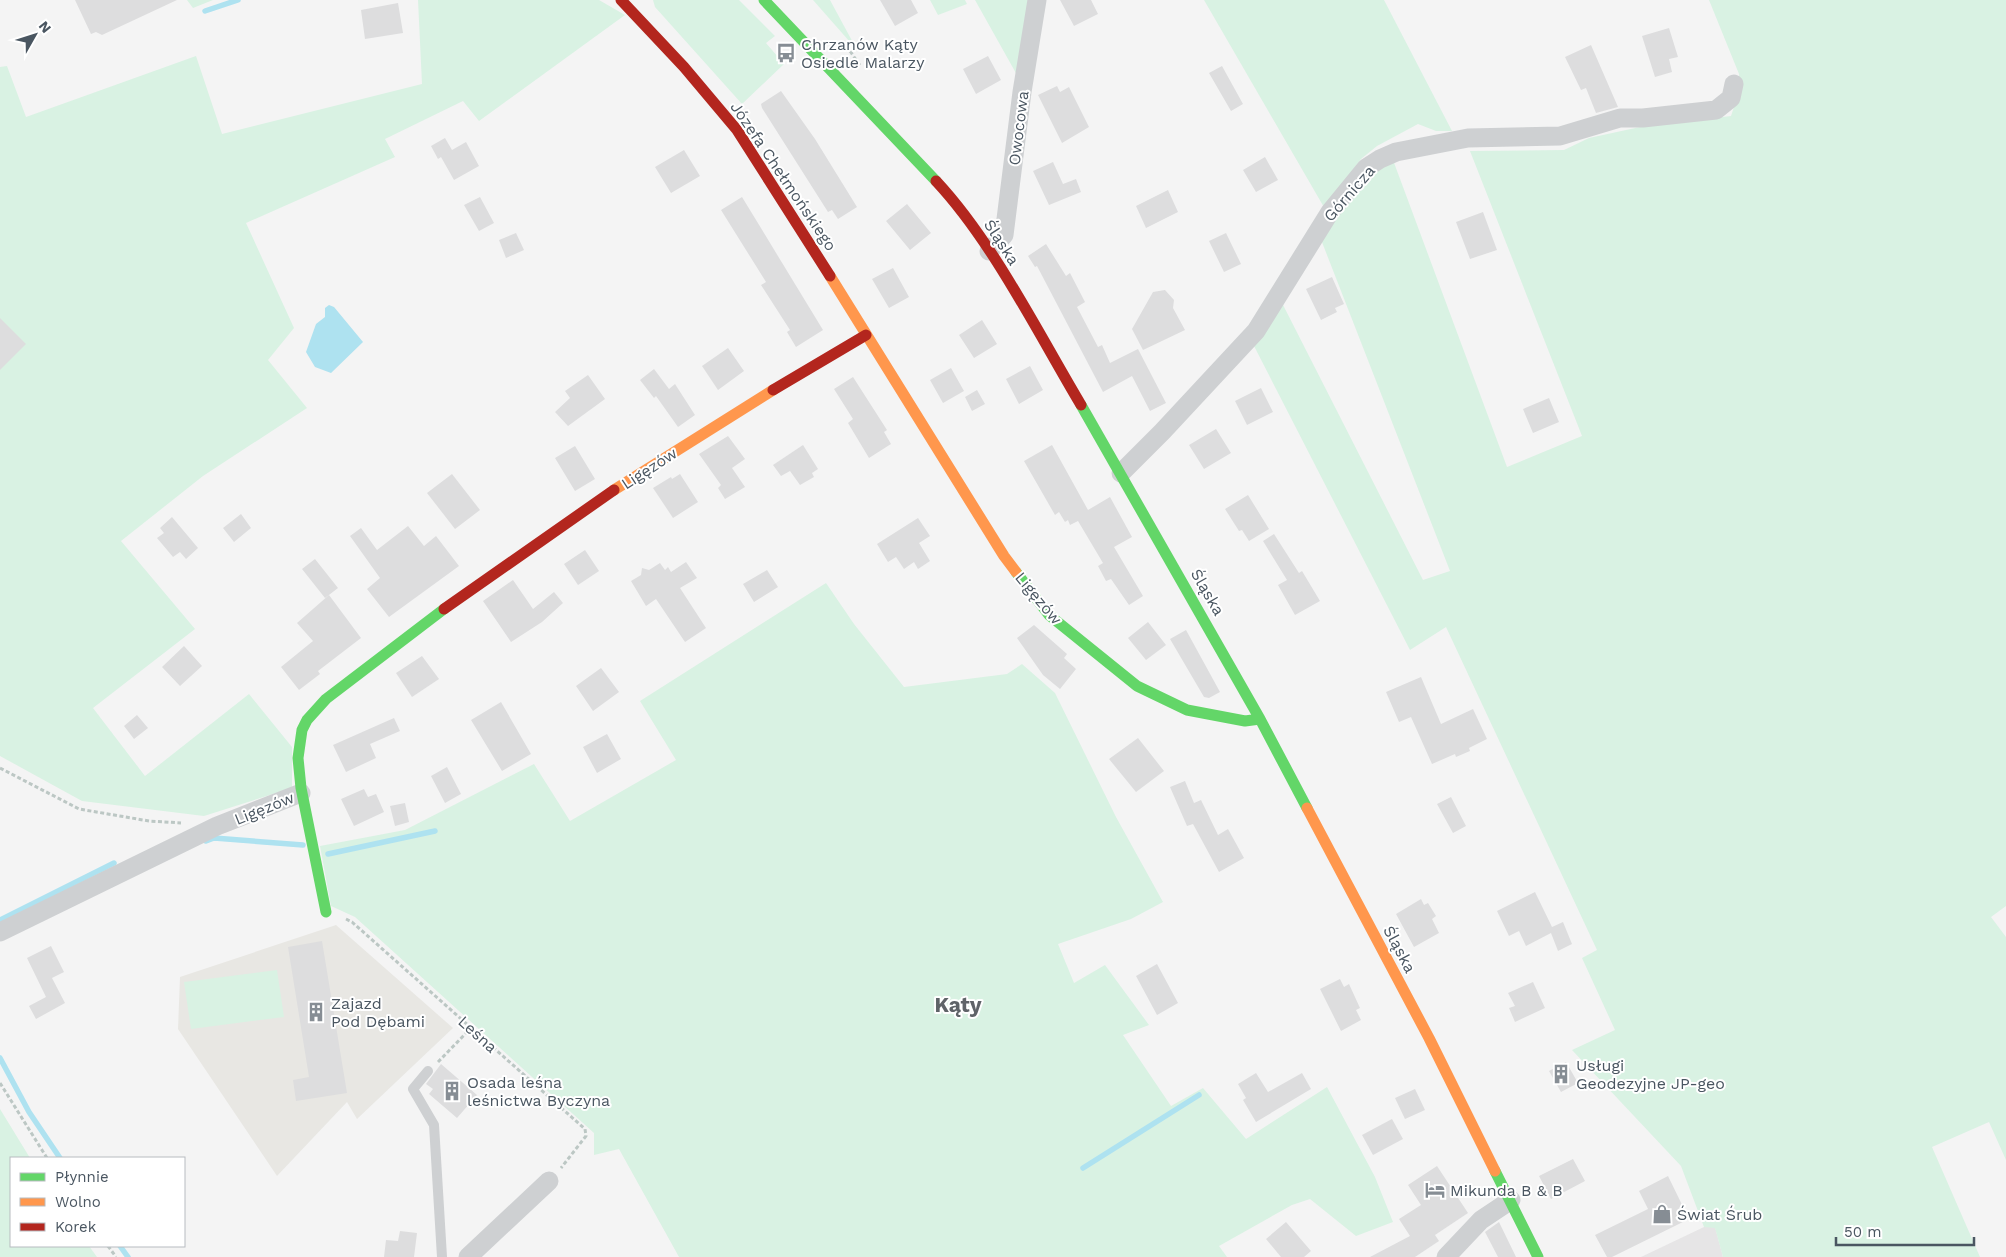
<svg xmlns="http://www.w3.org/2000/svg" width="2006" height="1257" font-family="'Work Sans',sans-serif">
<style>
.commercial{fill:#e8e7e3}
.education{fill:#e6e5e6}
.green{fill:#d9f2e3}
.water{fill:#aee2f0}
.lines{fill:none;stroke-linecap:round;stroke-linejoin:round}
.stream{stroke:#aee2f0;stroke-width:5.5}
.building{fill:#ddddde}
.path{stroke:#bcc7c4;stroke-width:3;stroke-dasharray:4 2.5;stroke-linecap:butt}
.lane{stroke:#ced0d2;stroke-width:10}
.street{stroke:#ced0d2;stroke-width:19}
.fast{stroke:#63d668;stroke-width:11}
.slow{stroke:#ff974d;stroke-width:11}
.jam{stroke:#b3261e;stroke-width:11}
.labels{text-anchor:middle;stroke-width:4;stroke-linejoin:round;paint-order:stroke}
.poi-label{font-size:16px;fill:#4a5661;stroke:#fff;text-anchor:start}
.street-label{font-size:16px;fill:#4a5661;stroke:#fff}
.district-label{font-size:21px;font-weight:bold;fill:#5f6368;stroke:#fff}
</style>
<rect width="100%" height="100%" fill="#f4f4f4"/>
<path class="commercial" d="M 336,925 L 453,1028 L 357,1119 L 347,1102 L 277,1176 L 178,1029 L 180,977 Z"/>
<path class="education" d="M 1704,1227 L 1715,1227 L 1723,1257 L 1641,1257 Z"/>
<path class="green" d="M 187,0 L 213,0 L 193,8 Z
M 418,0 L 599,0 L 625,15 L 479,121 L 463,101 L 385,139 L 395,157 L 246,223 L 294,328 L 268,360 L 307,408 L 203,476 L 121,541 L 195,629 L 93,708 L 145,776 L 249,694 L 292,747 L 292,788 L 204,816 L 82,801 L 0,756 L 0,67 L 7,66 L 26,117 L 196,56 L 222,134 L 422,84 Z
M 653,0 L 739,0 L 775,36 L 766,43 L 784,64 L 742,104 L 655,7 Z
M 813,0 L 830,0 L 857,50 Z
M 930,0 L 965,0 L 967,4 L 938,15 Z
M 975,0 L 1028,0 L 1017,75 Z
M 1204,0 L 1384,0 L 1452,131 L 1436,131 L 1418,124 L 1377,146 L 1361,159 L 1325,209 Z
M 1709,0 L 2006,0 L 2006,906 L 1991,917 L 2006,937 L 2006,1160 L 1989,1122 L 1932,1147 L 1980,1257 L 1723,1257 L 1715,1228 L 1704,1227 L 1681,1166 L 1572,1050 L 1615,1030 L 1582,958 L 1597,950 L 1446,627 L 1410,650 L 1254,346 L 1280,299 L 1423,580 L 1450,571 L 1320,237 L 1367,176 L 1393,160 L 1507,467 L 1582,436 L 1470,151 L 1564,150 L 1589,138 L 1640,127 L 1731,116 L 1740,89 L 1739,74 Z
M 826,583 L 854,624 L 904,687 L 1007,674 L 1022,664 L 1055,693 L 1116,817 L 1163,902 L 1131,919 L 1058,944 L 1074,983 L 1105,965 L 1149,1025 L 1123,1035 L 1171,1106 L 1203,1088 L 1246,1139 L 1327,1087 L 1375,1177 L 1393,1222 L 1356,1236 L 1310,1199 L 1292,1205 L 1219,1246 L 1227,1257 L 679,1257 L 619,1149 L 594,1155 L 594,1133 L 355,917 L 331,906 L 320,846 L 405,830 L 534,764 L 570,821 L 676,760 L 640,701 Z
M 277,970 L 284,1017 L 191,1029 L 184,982 Z
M 0,1109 L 30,1158 L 11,1158 L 11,1246 L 89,1246 L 97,1257 L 0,1257 Z"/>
<path class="water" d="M 329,305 L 334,307 L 363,342 L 331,373 L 315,367 L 306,352 L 316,324 L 325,317 L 325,308 Z"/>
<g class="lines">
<path class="stream" d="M 205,11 L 238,0
M 206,841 L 214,838 L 303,845
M 328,854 L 435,831
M 0,920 L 114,863
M 0,1058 L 29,1112 L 60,1158
M 1083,1168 L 1199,1095
M 120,1246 L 128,1257"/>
</g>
<path class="building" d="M 75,0 L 177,0 L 102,35 L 96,32 L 91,34 Z
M 880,0 L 911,0 L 918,13 L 895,26 Z
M 1060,0 L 1091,0 L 1098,14 L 1074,26 Z
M 398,3 L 403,33 L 365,39 L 361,10 Z
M 1669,28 L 1678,57 L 1669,59 L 1672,72 L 1655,77 L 1642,36 Z
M 1591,45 L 1618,107 L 1596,113 L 1586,88 L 1581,90 L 1565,57 Z
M 988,56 L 1001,80 L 976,94 L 963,69 Z
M 1222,66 L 1243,104 L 1231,111 L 1209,73 Z
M 1057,86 L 1060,92 L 1069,87 L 1089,127 L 1062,143 L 1038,95 Z
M 781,91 L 815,139 L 857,207 L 838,219 L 832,210 L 828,212 L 762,108 L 761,104 Z
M 445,138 L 452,150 L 466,142 L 479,166 L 454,180 L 441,157 L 438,159 L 431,146 Z
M 684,150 L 700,176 L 671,193 L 655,167 Z
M 1265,157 L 1278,180 L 1256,192 L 1243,170 Z
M 1053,162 L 1063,184 L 1076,179 L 1081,192 L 1049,205 L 1033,171 Z
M 1168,190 L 1178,212 L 1146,228 L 1136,206 Z
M 480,197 L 494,223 L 479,231 L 464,205 Z
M 742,197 L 823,330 L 796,347 L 787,332 L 790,330 L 761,285 L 766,282 L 721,210 Z
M 907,204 L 931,233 L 910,250 L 886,221 Z
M 1483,212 L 1497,250 L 1470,259 L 1456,222 Z
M 516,233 L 524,250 L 506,258 L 499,240 Z
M 1226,233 L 1241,264 L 1224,272 L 1209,241 Z
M 1046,244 L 1066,276 L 1070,273 L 1085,302 L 1077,307 L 1098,347 L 1102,345 L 1110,363 L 1138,349 L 1166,403 L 1150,411 L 1132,376 L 1103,392 L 1037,266 L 1035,267 L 1028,256 Z
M 893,268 L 909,297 L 889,308 L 872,279 Z
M 1332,277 L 1344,304 L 1335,308 L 1337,312 L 1321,320 L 1306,289 Z
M 1165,290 L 1174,300 L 1173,308 L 1185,330 L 1143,350 L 1132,329 L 1153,292 Z
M 0,318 L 26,344 L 0,370 Z
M 982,320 L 997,344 L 974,358 L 959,335 Z
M 728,348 L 744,371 L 718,390 L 702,366 Z
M 1030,366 L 1043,390 L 1019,404 L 1006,379 Z
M 951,368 L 964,391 L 943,403 L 930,380 Z
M 654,369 L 669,389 L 675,384 L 695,415 L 678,427 L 656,396 L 654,398 L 640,380 Z
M 588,375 L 605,399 L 568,426 L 555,412 L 570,398 L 565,391 Z
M 853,377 L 887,430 L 884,432 L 891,444 L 869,458 L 848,423 L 853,419 L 834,389 Z
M 1261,388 L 1273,412 L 1247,425 L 1235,401 Z
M 977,390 L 985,404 L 972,411 L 965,397 Z
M 1549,398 L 1559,422 L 1533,433 L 1523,409 Z
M 1216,429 L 1231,453 L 1204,469 L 1189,445 Z
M 728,436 L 745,459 L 732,468 L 745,487 L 725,499 L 718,488 L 721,485 L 699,454 Z
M 803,445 L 818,469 L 812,473 L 814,477 L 800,485 L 790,471 L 781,476 L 773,465 Z
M 1052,445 L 1088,510 L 1110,497 L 1132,537 L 1114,547 L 1143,596 L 1129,605 L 1111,579 L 1106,581 L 1098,566 L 1103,563 L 1078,521 L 1070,525 L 1068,520 L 1065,522 L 1059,512 L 1055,515 L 1024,461 Z
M 575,446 L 595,479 L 575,491 L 555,458 Z
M 452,474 L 480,510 L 455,529 L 427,493 Z
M 680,474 L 698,502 L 673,518 L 653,488 L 671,477 L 672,479 Z
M 1248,495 L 1269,529 L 1249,541 L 1242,530 L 1239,531 L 1225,509 Z
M 241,514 L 251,528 L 234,542 L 223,528 Z
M 172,517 L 198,548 L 186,559 L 180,552 L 173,557 L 157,538 L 164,533 L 160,528 Z
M 918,518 L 930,536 L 919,543 L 930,561 L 918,569 L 914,562 L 904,569 L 896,557 L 888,562 L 877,544 Z
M 408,526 L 424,546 L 436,536 L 459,566 L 389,617 L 367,589 L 380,578 L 350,536 L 361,528 L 377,550 Z
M 1274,534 L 1299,573 L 1302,571 L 1320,601 L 1295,615 L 1278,585 L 1287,580 L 1263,541 Z
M 585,550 L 599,571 L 578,585 L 564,564 Z
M 315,559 L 338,588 L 325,598 L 302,569 Z
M 686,562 L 697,578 L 680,588 L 706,628 L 685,642 L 656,599 L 646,606 L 631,581 L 641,575 L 642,568 L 649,570 L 660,563 L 665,570 L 668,567 L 671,572 Z
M 767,570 L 778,587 L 754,602 L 743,584 Z
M 513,580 L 533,609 L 554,592 L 563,603 L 542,622 L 511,642 L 483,601 Z
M 329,595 L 361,638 L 318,671 L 320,674 L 299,690 L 281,667 L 313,641 L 297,623 Z
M 1148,622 L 1166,645 L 1146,660 L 1128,638 Z
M 1034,625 L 1067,654 L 1064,658 L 1076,669 L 1060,689 L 1043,675 L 1017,638 Z
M 1186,630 L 1220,692 L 1209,698 L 1204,697 L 1170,639 Z
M 184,646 L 202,666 L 180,686 L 162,667 Z
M 422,656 L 439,679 L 412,697 L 396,673 Z
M 601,668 L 619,692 L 593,711 L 576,686 Z
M 1421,677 L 1441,724 L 1473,709 L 1487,739 L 1469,748 L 1470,751 L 1456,757 L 1455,754 L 1432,764 L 1411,717 L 1399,722 L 1386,692 Z
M 501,702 L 531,754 L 502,771 L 471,720 Z
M 137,715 L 148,728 L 134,739 L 124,726 Z
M 394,718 L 400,731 L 370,744 L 376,758 L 346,772 L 333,745 Z
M 607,734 L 621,759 L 597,773 L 583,747 Z
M 1138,738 L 1164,771 L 1136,792 L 1109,759 Z
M 447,767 L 461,794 L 445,803 L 431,776 Z
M 1185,781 L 1194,803 L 1201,800 L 1218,835 L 1228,829 L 1244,858 L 1219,872 L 1193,824 L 1187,826 L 1170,787 Z
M 364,789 L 368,797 L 376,794 L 384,812 L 354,826 L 341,799 Z
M 1451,797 L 1466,826 L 1453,833 L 1437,804 Z
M 405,803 L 409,822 L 395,826 L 390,806 Z
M 1535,892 L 1552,927 L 1563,922 L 1572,944 L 1558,951 L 1551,933 L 1526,946 L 1519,931 L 1509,936 L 1497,911 Z
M 1421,899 L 1424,905 L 1428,903 L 1436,916 L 1432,919 L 1439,933 L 1414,947 L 1396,914 Z
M 322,941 L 347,1093 L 296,1101 L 293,1080 L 309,1077 L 288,947 Z
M 51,946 L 64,972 L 52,978 L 65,1003 L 36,1019 L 29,1006 L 46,997 L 27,958 Z
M 1157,964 L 1178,1003 L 1157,1015 L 1136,976 Z
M 1340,979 L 1344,987 L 1349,984 L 1360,1008 L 1356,1010 L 1361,1020 L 1341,1031 L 1320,989 Z
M 1533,982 L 1545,1008 L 1515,1022 L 1509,1008 L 1515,1006 L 1508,993 Z
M 1566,1062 L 1578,1083 L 1561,1092 L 1549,1071 Z
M 441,1064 L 477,1095 L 457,1118 L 429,1094 L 433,1089 L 426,1084 Z
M 1256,1073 L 1268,1092 L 1302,1073 L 1311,1089 L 1256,1122 L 1243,1100 L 1246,1098 L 1238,1084 Z
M 1415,1089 L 1425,1110 L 1405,1119 L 1395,1098 Z
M 1392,1119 L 1403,1139 L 1373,1155 L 1362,1135 Z
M 1573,1159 L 1585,1181 L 1551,1199 L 1539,1176 Z
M 1437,1166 L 1468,1213 L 1435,1235 L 1439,1241 L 1415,1257 L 1370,1257 L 1410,1236 L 1399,1219 L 1421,1205 L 1408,1185 Z
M 1668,1176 L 1689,1219 L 1612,1257 L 1607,1257 L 1595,1235 L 1648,1209 L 1639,1191 Z
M 1286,1222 L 1311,1251 L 1304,1257 L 1281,1257 L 1266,1239 Z
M 1499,1222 L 1516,1257 L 1498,1257 L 1485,1232 Z
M 400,1231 L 417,1233 L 414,1257 L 384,1257 L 386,1240 L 398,1241 Z"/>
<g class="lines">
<path class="path" d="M 844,49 L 850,51 L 861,67
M 0,768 L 79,809 L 149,821 L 181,823
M 346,919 L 352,922 L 585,1129 L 586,1136 L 561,1168
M 438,1062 L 471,1028
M 0,1083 L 47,1158
M 108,1246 L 116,1257"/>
<path class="lane" d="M 428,1071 L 413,1089 L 434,1125 L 442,1257"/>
<path class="street" d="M 989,251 L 1004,235 L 1022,92 L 1037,0
M 1121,473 L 1162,432 L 1256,331 L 1330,212 L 1366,168 L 1380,159 L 1396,152 L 1468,138 L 1560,136 L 1620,118 L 1643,118 L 1716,110 L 1731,98 L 1734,84
M 0,932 L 217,826 L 301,793
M 468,1257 L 549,1181
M 1446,1257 L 1481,1220 L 1511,1200"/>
<path class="fast" d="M 764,0 L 936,181
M 1081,405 L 1260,719 L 1307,808
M 1016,572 L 1049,615 L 1137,686 L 1187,710 L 1245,721 L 1260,719
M 326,912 L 301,788 L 298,758 L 302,730 L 307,720 L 326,699 L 444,609
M 1495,1171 L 1538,1257"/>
<path class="slow" d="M 830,276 L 1004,556 L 1016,572
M 614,490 L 773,390
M 1307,808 L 1429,1038 L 1495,1171"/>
<path class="jam" d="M 621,0 L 684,67 L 737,130 L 830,276
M 936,181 C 993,242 1038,333 1081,405
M 773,390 L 866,335
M 444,609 L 614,490"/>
</g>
<defs>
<symbol id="bus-bare" viewBox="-9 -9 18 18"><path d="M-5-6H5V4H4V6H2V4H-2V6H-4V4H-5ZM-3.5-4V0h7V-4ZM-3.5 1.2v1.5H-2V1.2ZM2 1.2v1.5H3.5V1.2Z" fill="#868d94" stroke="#fff" stroke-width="2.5" paint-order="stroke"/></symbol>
<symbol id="building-bare" viewBox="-9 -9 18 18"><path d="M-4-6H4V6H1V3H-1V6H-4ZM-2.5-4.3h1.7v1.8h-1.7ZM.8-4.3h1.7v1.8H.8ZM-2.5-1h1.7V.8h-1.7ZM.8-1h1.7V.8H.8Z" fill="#868d94" stroke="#fff" stroke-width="2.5" paint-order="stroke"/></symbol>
<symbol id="hotel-bare" viewBox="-9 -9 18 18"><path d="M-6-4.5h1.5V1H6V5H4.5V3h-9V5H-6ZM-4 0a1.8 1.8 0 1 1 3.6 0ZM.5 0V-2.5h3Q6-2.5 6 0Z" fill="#868d94" stroke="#fff" stroke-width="2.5" paint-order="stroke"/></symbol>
<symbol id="shop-bare" viewBox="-9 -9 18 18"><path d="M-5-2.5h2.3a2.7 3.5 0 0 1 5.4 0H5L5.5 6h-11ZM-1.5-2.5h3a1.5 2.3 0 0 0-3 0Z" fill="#868d94" stroke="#fff" stroke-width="2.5" paint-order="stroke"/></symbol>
</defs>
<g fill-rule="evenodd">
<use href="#bus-bare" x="772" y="39" width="28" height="28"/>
<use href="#building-bare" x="302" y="998" width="28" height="28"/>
<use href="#building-bare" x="1547" y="1060" width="28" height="28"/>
<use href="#building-bare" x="438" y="1077" width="28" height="28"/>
<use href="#hotel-bare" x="1421" y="1176" width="28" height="28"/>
<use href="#shop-bare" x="1648" y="1200" width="28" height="28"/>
</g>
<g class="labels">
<g class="poi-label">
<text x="801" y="50">Chrzanów Kąty<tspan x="801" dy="18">Osiedle Malarzy</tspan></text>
<text x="331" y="1009">Zajazd<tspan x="331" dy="18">Pod Dębami</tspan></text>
<text x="1576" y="1071">Usługi<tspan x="1576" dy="18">Geodezyjne JP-geo</tspan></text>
<text x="467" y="1088">Osada leśna<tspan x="467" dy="18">leśnictwa Byczyna</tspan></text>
<text x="1450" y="1196">Mikunda B &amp; B</text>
<text x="1677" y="1220">Świat Śrub</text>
</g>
<g class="street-label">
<text transform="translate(1018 128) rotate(-83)" y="6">Owocowa</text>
<text transform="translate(784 176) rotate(56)" y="6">Józefa Chełmońskiego</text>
<text transform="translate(1349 193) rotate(-49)" y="6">Górnicza</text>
<text transform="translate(1002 242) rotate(57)" y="6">Śląska</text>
<text transform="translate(649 468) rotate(-33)" y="6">Ligęzów</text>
<text transform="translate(1208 592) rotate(60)" y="6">Śląska</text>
<text transform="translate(1039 598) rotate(50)" y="6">Ligęzów</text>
<text transform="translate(264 808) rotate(-22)" y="6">Ligęzów</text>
<text transform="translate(1400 949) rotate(62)" y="6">Śląska</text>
<text transform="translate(478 1034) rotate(42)" y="6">Leśna</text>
</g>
<g class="district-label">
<text x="958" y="1012">Kąty</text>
</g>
</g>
<rect x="10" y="1157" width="175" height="90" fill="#ffffff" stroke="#b7bbc0"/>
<rect x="20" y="1173" width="25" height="8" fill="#63d668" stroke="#b7bbc0"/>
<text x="55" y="1182" font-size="15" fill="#4a5661">Płynnie</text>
<rect x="20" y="1198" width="25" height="8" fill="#ff974d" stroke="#b7bbc0"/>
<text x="55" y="1207" font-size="15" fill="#4a5661">Wolno</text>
<rect x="20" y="1223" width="25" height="8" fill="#b3261e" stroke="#b7bbc0"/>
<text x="55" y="1232" font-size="15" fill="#4a5661">Korek</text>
<g transform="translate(35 35) rotate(51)" stroke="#ffffff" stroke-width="4" paint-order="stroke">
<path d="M0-4L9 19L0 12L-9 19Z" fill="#4a5661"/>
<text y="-8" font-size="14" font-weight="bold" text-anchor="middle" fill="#4a5661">N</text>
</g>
<path d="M1836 1237v8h138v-8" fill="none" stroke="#4a5661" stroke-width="2.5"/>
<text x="1844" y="1237" font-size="15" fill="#4a5661" stroke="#ffffff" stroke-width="4" paint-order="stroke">50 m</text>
</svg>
